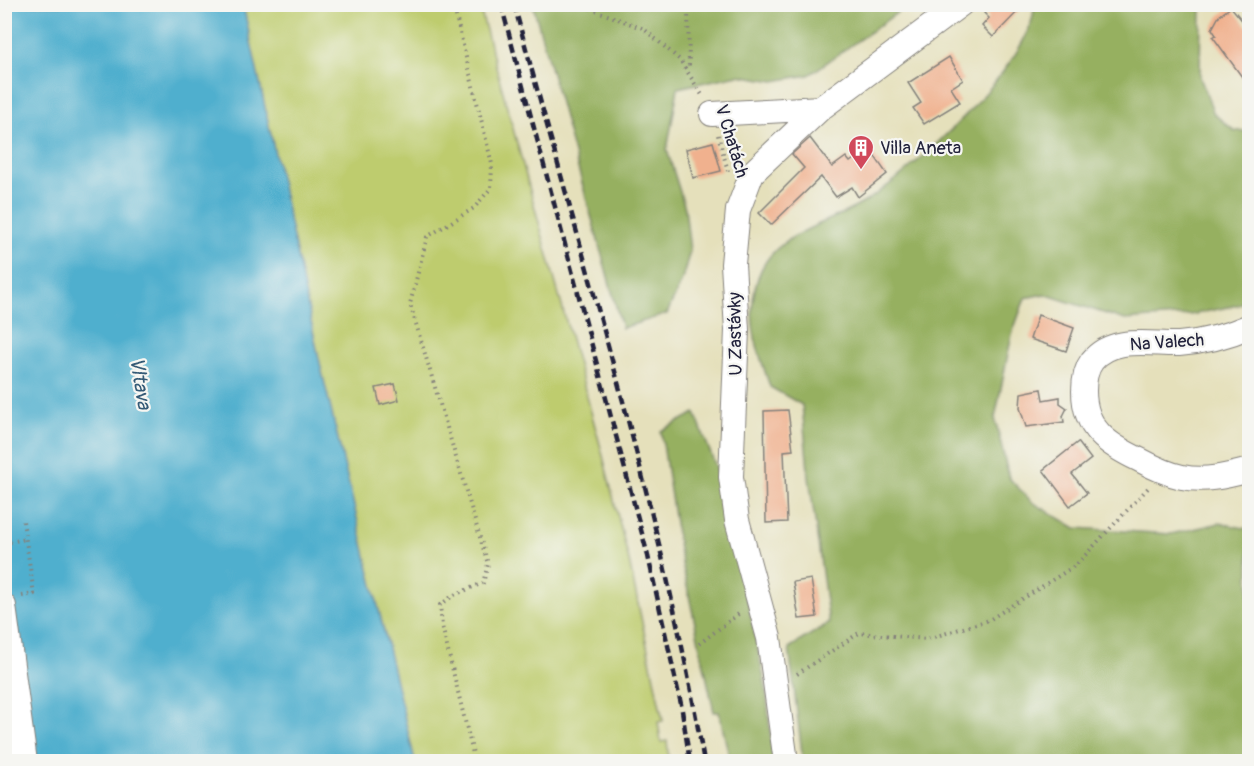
<svg xmlns="http://www.w3.org/2000/svg" width="1254" height="766" font-family="Pangolin,sans-serif">
<style>
.green{fill:#becc6e;stroke:#707754;stroke-width:1.5}
.forest{fill:#96b061;stroke:#5c694e;stroke-width:1.5}
.water{fill:#4fafce;stroke:#386884;stroke-width:1.5}
.building{fill:#f0b18e}
.lines{fill:none;stroke-linecap:round;stroke-linejoin:round}
.minor-casing{stroke:#84817b;stroke-width:26}
.path{stroke:#84817b;stroke-width:4;stroke-dasharray:1.5 4.5;stroke-linecap:butt}
.minor{stroke:#fff;stroke-width:24}
.rail{stroke:#22223b;stroke-width:4.5;stroke-dasharray:9 4.5;stroke-linecap:butt}
.labels{text-anchor:middle;stroke-width:4.5;stroke-linejoin:round;paint-order:stroke}
.street-label{font-size:18px;fill:#22223b;stroke:#f6f6f2}
.poi-label{font-size:18px;fill:#22223b;stroke:#f6f6f2;text-anchor:start}
.water-label{font-size:20px;font-style:italic;fill:#345a76;stroke:#f6f6f2}
</style>
<rect width="100%" height="100%" fill="#f6f6f2"/>
<filter id="ink" filterUnits="userSpaceOnUse"><feTurbulence type="fractalNoise" baseFrequency=".0167" numOctaves="2"/><feDisplacementMap in="SourceGraphic" scale="12" xChannelSelector="R" yChannelSelector="G"/><feConvolveMatrix kernelMatrix="1 2 1 2 8 2 1 2 1" color-interpolation-filters="sRGB"/></filter>
<filter id="wash" filterUnits="userSpaceOnUse"><feTurbulence type="fractalNoise" baseFrequency=".008" numOctaves="4" result="noise"/><feDisplacementMap in="SourceGraphic" scale="24" xChannelSelector="R" yChannelSelector="G"/><feGaussianBlur stdDeviation="1.35" result="paint"/><feColorMatrix in="noise" values="0 0 0 0 0 0 0 0 0 0 0 0 0 0 0 0 0 1.4 0 .05"/><feComposite in="paint" operator="in"/></filter>
<g filter="url(#wash)">
<rect width="100%" height="100%" fill="#e5e0bb"/>
<path class="green" d="M 243,5 L 479,5 L 601,448 L 629,561 L 663,721 L 658,722 L 661,742 L 667,741 L 669,761 L 415,761 L 321,368 Z"/>
<path class="forest" d="M 533,5 L 533,4 L 908,5 L 809,75 L 774,81 L 738,75 L 678,88 L 667,150 L 685,208 L 690,251 L 682,280 L 667,314 L 622,328 Z
M 1034,5 L 1201,5 L 1200,77 L 1214,114 L 1235,131 L 1249,131 L 1249,298 L 1238,305 L 1190,315 L 1125,320 L 1044,294 L 1025,298 L 1012,334 L 995,418 L 1009,478 L 1032,502 L 1076,528 L 1171,534 L 1220,523 L 1249,529 L 1249,761 L 803,761 L 789,648 L 829,623 L 808,470 L 802,405 L 770,387 C 758,349 745,322 757,281 C 770,233 825,226 863,203 C 909,175 1036,60 1034,5 Z
M 695,413 L 723,485 L 766,688 L 773,761 L 730,761 L 719,712 L 714,712 L 679,549 L 661,431 Z"/>
<path class="water" d="M 4,5 L 243,5 L 321,368 L 415,761 L 36,761 L 5,561 Z"/>
<g id="blocks">
<path class="building" d="M 992,4 L 1025,4 L 993,37 L 982,26 L 989,18 L 984,13 Z
M 1231,7 L 1250,30 L 1250,88 L 1213,37 L 1216,35 L 1212,29 L 1219,16 Z
M 949,57 L 963,80 L 951,88 L 960,102 L 924,124 L 913,108 L 921,103 L 908,83 Z
M 810,138 L 832,167 L 846,157 L 850,162 L 869,148 L 887,174 L 858,197 L 852,187 L 836,197 L 821,177 L 771,225 L 759,213 L 804,168 L 792,154 Z
M 713,142 L 721,171 L 693,178 L 686,149 Z
M 1038,315 L 1074,328 L 1066,351 L 1030,339 Z
M 395,384 L 399,400 L 380,405 L 376,388 Z
M 1041,389 L 1043,400 L 1060,397 L 1060,403 L 1067,408 L 1063,416 L 1064,422 L 1026,427 L 1020,408 L 1021,393 Z
M 788,410 L 793,450 L 784,451 L 787,522 L 766,523 L 764,411 Z
M 1078,442 L 1091,459 L 1072,474 L 1087,493 L 1070,506 L 1043,470 Z
M 811,579 L 817,617 L 799,619 L 793,582 Z"/>
</g>
</g>
<g filter="url(#ink)">
<use href="#blocks" fill-opacity="0" stroke="#84817b" stroke-width="1.5"/>
<g class="lines">
<defs>
<path id="minor" d="M 712,114 L 821,108
M 1250,326 C 1227,336 1204,342 1179,344 C 1151,345 1113,335 1092,361 C 1086,369 1084,381 1084,391 C 1084,429 1108,445 1140,460 C 1153,467 1167,474 1182,477 C 1205,482 1227,476 1250,470
M 4,606 L 25,762
M 786,762 L 769,638 L 737,520 L 731,477 L 737,330 L 733,264 L 738,210 L 752,173 L 821,108 L 961,4"/>
</defs>
<use href="#minor" class="minor-casing"/>
<path class="path" d="M 453,4 L 492,164 L 491,188 L 474,208 L 427,237 L 410,304 L 488,564 L 483,583 L 454,595 L 440,605 L 442,626 L 475,762
M 579,4 L 644,29 L 680,60 L 702,95
M 688,4 L 689,70
M 718,135 L 728,171
M 4,543 L 26,539
M 22,596 L 34,594 L 23,521
M 699,644 L 741,612
M 797,674 L 859,633 L 927,639 L 989,620 L 1076,565 L 1148,488"/>
<use href="#minor" class="minor"/>
<path class="rail" d="M 501,4 L 648,556 L 681,704 L 690,762
M 514,4 C 581,256 660,505 704,762"/>
</g>
</g>
<defs>
<symbol id="building-pin" viewBox="-11 -11 22 30"><path d="M0 17L-7.5 6A9.5 9.5 0 1 1 7.5 6Z" fill="#d1495b" stroke="#f6f6f2"/><path d="M-4-6H4V6H1V3H-1V6H-4ZM-2.5-4.3h1.7v1.8h-1.7ZM.8-4.3h1.7v1.8H.8ZM-2.5-1h1.7V.8h-1.7ZM.8-1h1.7V.8H.8Z" fill="#fff"/></symbol>
</defs>
<g fill-rule="evenodd">
<use href="#building-pin" x="846" y="133" width="30" height="40"/>
</g>
<g class="labels">
<g class="street-label">
<text transform="translate(732 141) rotate(73)" y="6">V Chatách</text>
<text transform="translate(735 334) rotate(-91)" y="6">U Zastávky</text>
<text transform="translate(1167 342) rotate(-4)" y="6">Na Valech</text>
</g>
<g class="poi-label">
<text x="880" y="154">Villa Aneta</text>
</g>
<g class="water-label">
<text transform="translate(141 383) rotate(81)" y="7">Vltava</text>
</g>
</g>
<rect width="1254" height="766" fill="none" stroke="#f6f6f2" stroke-width="24"/>
</svg>
